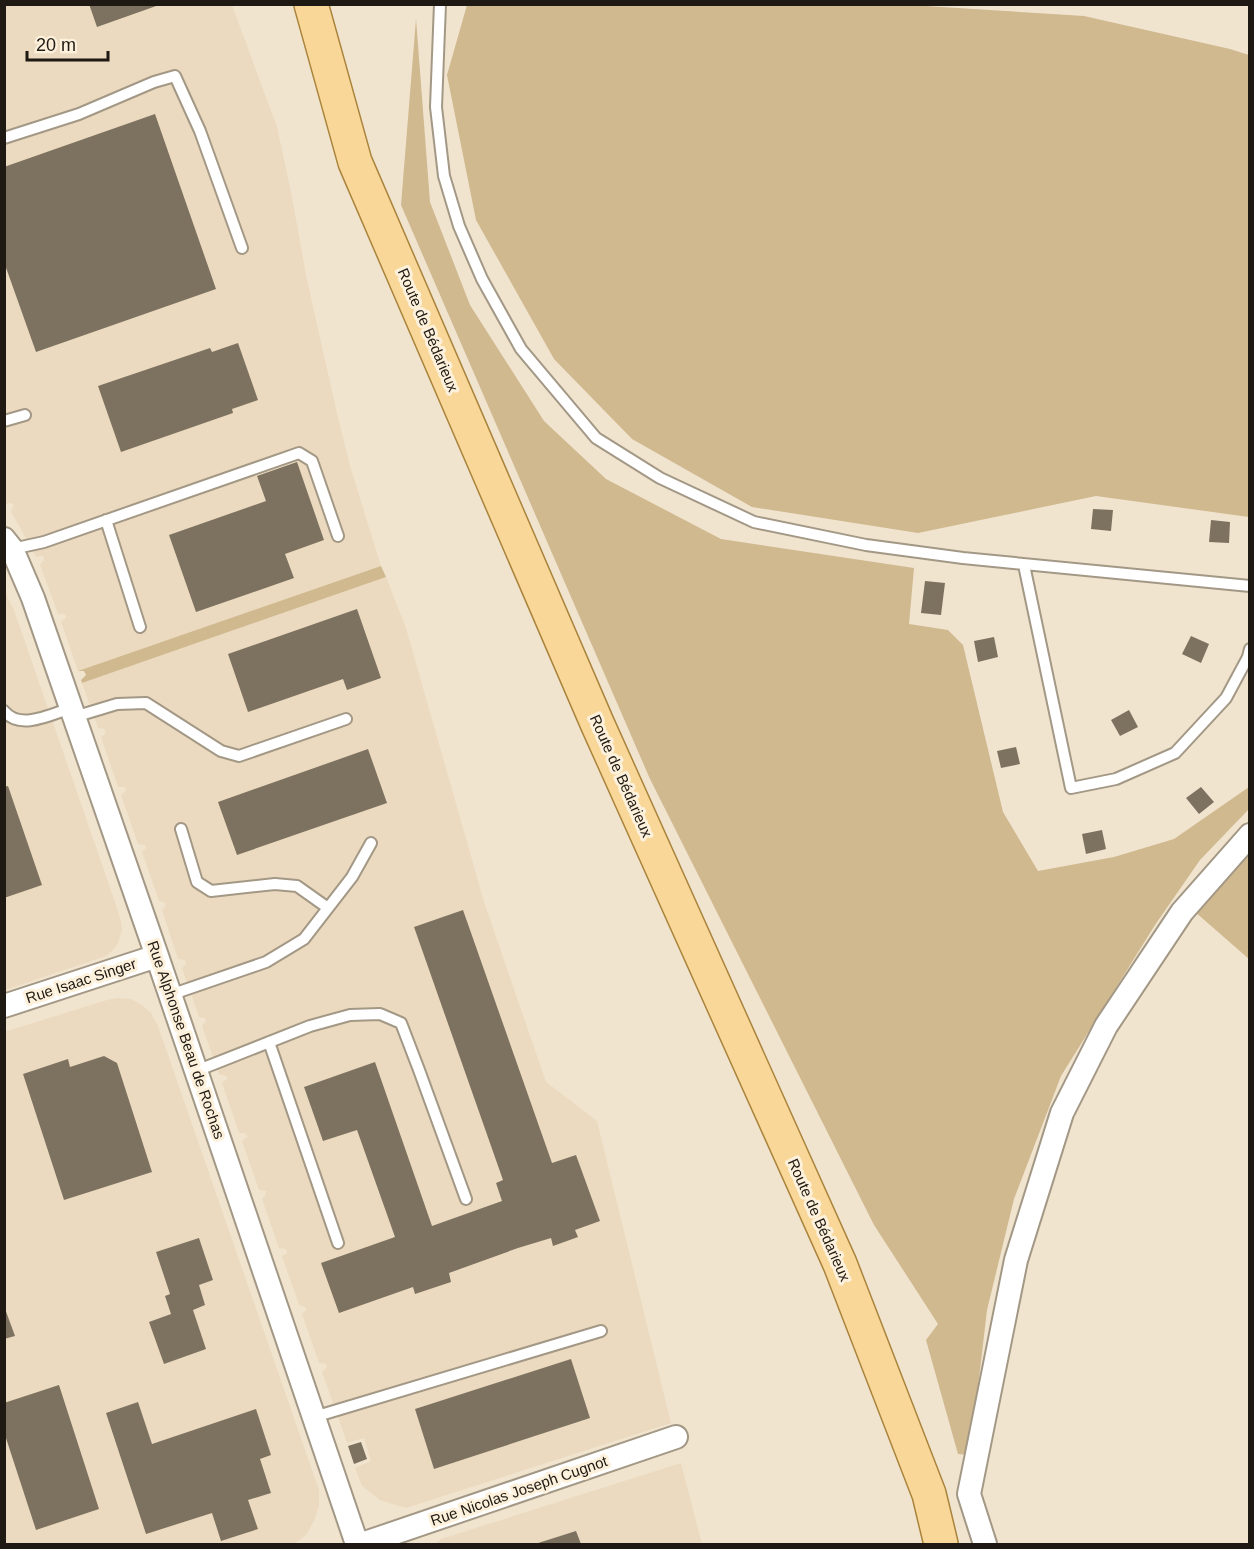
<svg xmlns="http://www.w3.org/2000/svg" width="1254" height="1549" font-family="Arial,sans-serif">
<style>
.built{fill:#ebdabf}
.green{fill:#d0b88f}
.building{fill:#7d7260}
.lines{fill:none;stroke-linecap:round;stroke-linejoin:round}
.lane-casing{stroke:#a39885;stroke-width:14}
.street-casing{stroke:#a39885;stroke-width:26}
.primary-casing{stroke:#aa843c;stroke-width:36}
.lane{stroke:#fff;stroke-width:10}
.street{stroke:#fff;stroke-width:22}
.primary{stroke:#f9d798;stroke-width:33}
.labels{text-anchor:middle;stroke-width:6;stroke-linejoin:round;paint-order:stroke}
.street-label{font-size:15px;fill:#1e1912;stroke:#fdf1dc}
</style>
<rect width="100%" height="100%" fill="#f0e4cf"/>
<path class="built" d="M 4,5 L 232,5 L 277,127 L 291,192 L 307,280 L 337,413 L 350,466 L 381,566 L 78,671 L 61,622 L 66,618 L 65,614 L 58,614 L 40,565 L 44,560 L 43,556 L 36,557 L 11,511 L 14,506 L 12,503 L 5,504 L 5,502 Z
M 386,577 L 406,628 L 484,902 L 546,1082 L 597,1121 L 671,1423 L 406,1508 L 380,1500 L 362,1486 L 355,1468 L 371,1461 L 364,1438 L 347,1443 L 322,1372 L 327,1367 L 326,1364 L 319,1363 L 302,1314 L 307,1309 L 305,1307 L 299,1305 L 282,1256 L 287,1253 L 286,1249 L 279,1248 L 262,1199 L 266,1194 L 266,1191 L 259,1190 L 242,1141 L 247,1137 L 245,1133 L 239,1133 L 222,1083 L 227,1079 L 226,1076 L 219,1074 L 202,1026 L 206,1021 L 205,1018 L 199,1017 L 182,968 L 186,964 L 185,960 L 178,959 L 162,910 L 166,905 L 164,902 L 159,901 L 142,852 L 146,848 L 145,845 L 138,844 L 121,795 L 126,791 L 125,787 L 118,787 L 101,737 L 106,733 L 104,729 L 98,728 L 82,683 Z
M 4,590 L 14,610 L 115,902 L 121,921 L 122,930 L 118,943 L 114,949 L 106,956 L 5,990 Z
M 118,998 L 131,999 L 142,1005 L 151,1013 L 158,1026 L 319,1490 L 319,1505 L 314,1521 L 306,1535 L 294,1544 L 5,1544 L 4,1032 L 107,1000 Z
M 681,1463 L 702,1544 L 435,1544 L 441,1539 Z"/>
<path class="green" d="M 467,5 L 909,5 L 1084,16 L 1230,49 L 1249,55 L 1249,517 L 1096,496 L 918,533 L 752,507 L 632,439 L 554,359 L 476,220 L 447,75 Z
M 416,19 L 430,202 L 470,305 L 544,421 L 606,479 L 721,539 L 914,568 L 909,624 L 948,630 L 963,645 L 1003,812 L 1038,871 L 1114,857 L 1174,839 L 1249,787 L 1249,809 L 1200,860 L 1155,925 L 1061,1076 L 1014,1199 L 987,1310 L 970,1455 L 958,1454 L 926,1340 L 938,1324 L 874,1225 L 650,779 L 401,205 Z
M 381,566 L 386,577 L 82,683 L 81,680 L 86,675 L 84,671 L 78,671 Z
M 1249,849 L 1249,959 L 1194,911 Z"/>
<path class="building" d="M 89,4 L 159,4 L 159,5 L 97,27 Z
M 155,114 L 216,289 L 36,352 L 4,262 L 4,167 Z
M 238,343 L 258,400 L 232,409 L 233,413 L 121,452 L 98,386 L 210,348 L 212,352 Z
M 297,462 L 324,540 L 285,554 L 294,578 L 196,612 L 169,535 L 266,501 L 257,476 Z
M 1093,509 L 1113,510 L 1111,531 L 1091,529 Z
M 1211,520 L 1230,522 L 1229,543 L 1209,542 Z
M 925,581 L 945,583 L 941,615 L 921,613 Z
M 357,609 L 381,678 L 347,690 L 343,679 L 248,712 L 228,654 Z
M 1191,636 L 1209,644 L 1201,663 L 1182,654 Z
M 994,637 L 998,657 L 978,662 L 974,641 Z
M 1129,710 L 1138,727 L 1120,736 L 1111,720 Z
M 1016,747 L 1020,764 L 1001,768 L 997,751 Z
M 368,749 L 387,803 L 237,855 L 218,802 Z
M 8,786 L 42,885 L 4,898 L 4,787 Z
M 1201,787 L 1214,802 L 1199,814 L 1186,798 Z
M 1102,830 L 1106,849 L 1086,854 L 1082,834 Z
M 463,910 L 552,1163 L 576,1155 L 600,1221 L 575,1230 L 578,1237 L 553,1246 L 551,1238 L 518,1248 L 449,1273 L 451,1282 L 415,1294 L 413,1287 L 339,1313 L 321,1263 L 395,1237 L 357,1130 L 323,1141 L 304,1087 L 375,1062 L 432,1226 L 502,1201 L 496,1183 L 503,1180 L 414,927 Z
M 104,1056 L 117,1063 L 152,1172 L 64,1200 L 23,1074 L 68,1059 L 70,1067 Z
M 199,1238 L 213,1280 L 199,1285 L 205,1305 L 193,1310 L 206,1349 L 164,1364 L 149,1322 L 171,1314 L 165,1296 L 170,1294 L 156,1252 Z
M 4,1306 L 15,1336 L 4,1339 Z
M 571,1359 L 590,1418 L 434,1469 L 415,1409 Z
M 59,1385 L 99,1509 L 36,1530 L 4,1432 L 4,1403 Z
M 138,1402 L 152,1444 L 256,1409 L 271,1455 L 260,1459 L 271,1493 L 248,1500 L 258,1529 L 221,1541 L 212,1513 L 146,1534 L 106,1413 Z
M 361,1442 L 367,1459 L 354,1464 L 348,1446 Z
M 576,1531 L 581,1544 L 535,1544 Z"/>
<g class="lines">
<defs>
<path id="lane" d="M 440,4 L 436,107 L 444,176 L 459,226 L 482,279 L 521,349 L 596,438 L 660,478 L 754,522 L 866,545 L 963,558 L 1250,586
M 4,138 L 79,114 L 154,82 L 175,76 L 200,131 L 242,248
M 4,421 L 25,415
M 106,520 L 140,627
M 12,549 L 44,542 L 299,453 L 312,461 L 338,536
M 1024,565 L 1071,788 L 1116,779 L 1175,753 L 1226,698 L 1248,657 L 1250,649
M 4,711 C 20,731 52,714 71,708
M 74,717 L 117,704 L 146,703 L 221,751 L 239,756 L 346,719
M 181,829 L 197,882 L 211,891 L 275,884 L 297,886 L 328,908
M 170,995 L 266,962 L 304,939 L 352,877 L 371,843
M 269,1042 L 338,1243
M 196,1071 L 310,1026 L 350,1015 L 380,1014 L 401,1023 L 419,1070 L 466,1199
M 314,1417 L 601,1331"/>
<path id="street" d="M 4,539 L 12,549 L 33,598 L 157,956 L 357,1544
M 4,1006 L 157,956
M 362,1544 L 676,1437
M 985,1544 L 969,1494 L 1016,1260 L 1062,1113 L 1106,1026 L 1182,912 L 1250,835"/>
<path id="primary" d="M 311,4 L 355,162 L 597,723 L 840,1264 L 929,1494 L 941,1544"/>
</defs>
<use href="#lane" class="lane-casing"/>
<use href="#street" class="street-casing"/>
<use href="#primary" class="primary-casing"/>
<use href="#lane" class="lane"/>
<use href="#street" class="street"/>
<use href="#primary" class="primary"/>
</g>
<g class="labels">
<g class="street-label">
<text transform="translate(428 330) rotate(67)" y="5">Route de Bédarieux</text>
<text transform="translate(621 776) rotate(66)" y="5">Route de Bédarieux</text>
<text transform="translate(81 981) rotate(-18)" y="5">Rue Isaac Singer</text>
<text transform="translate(186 1040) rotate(71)" y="5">Rue Alphonse Beau de Rochas</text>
<text transform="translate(819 1220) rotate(66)" y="5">Route de Bédarieux</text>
<text transform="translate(519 1491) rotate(-19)" y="5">Rue Nicolas Joseph Cugnot</text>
</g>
</g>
<rect width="1254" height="1549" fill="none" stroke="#1e1912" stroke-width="12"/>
<path d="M27 51v9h81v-9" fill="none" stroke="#1e1912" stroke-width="3"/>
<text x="36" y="51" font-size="18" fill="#1e1912" stroke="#fdf1dc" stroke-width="4.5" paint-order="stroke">20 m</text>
</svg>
